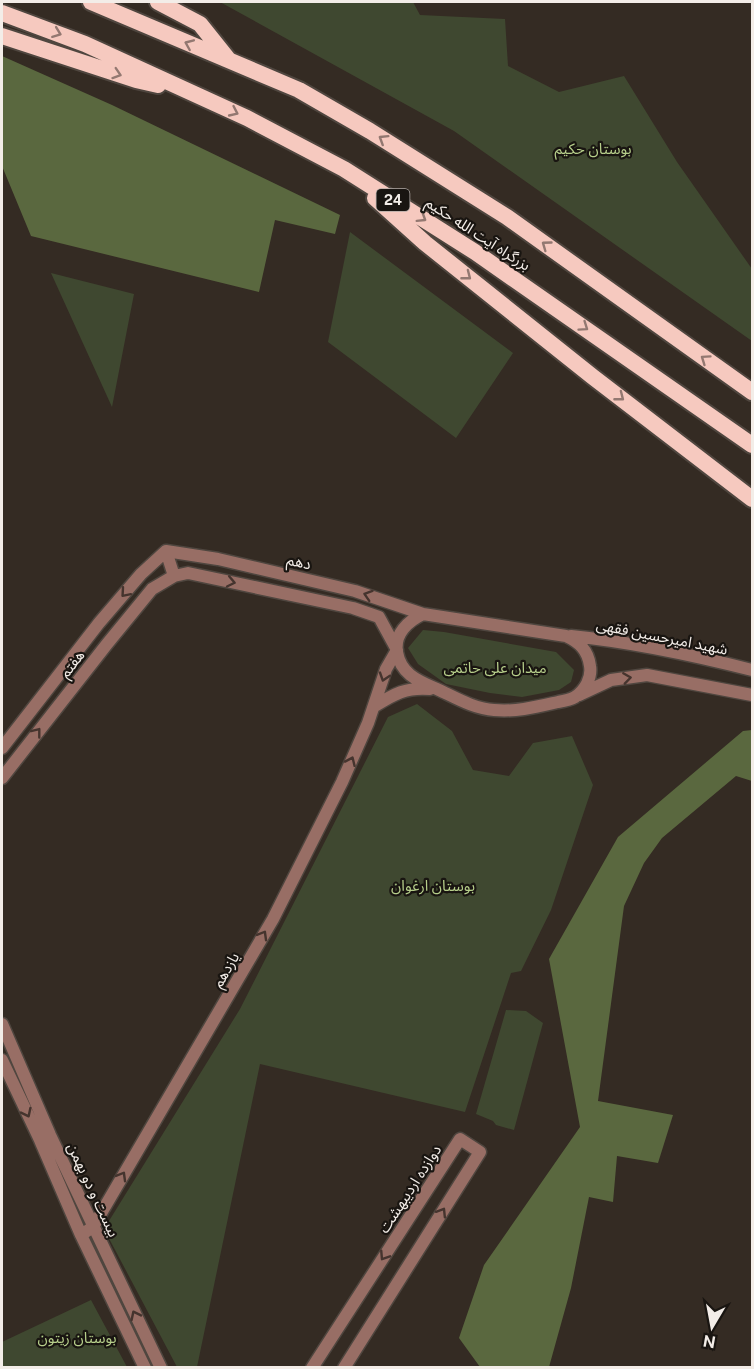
<svg xmlns="http://www.w3.org/2000/svg" width="754" height="1369" font-family="'Public Sans','Noto Sans Arabic',sans-serif">
<style>
.green{fill:#3f4830}
.forest{fill:#5a683f}
.lines{fill:none;stroke-linecap:round;stroke-linejoin:round}
.tertiary-casing{stroke:#4f463f;stroke-width:15}
.trunk-casing{stroke:#4f463f;stroke-width:20}
.tertiary{stroke:#986e65;stroke-width:12}
.trunk{stroke:#f6c9bf;stroke-width:16}
.oneway{stroke:#937871}
.oneway2{stroke:#45342e}
.labels{text-anchor:middle;stroke-width:4.5;stroke-linejoin:round;paint-order:stroke}
.shield{fill:#191511;stroke:#b2aca8;stroke-width:1.5}
.shield-label{font-size:14px;font-weight:bold;fill:#f3ede8}
.park-label{font-size:15px;fill:#b7cf8b;stroke:#191511}
.street-label{font-size:15px;fill:#f3ede8;stroke:#191511}
</style>
<rect width="100%" height="100%" fill="#342b23"/>
<path class="green" d="M 220,2 L 413,2 L 420,15 L 505,19 L 508,66 L 559,92 L 624,76 L 677,162 L 752,269 L 752,341 L 454,131 Z
M 350,232 L 513,353 L 456,438 L 328,342 Z
M 51,273 L 134,294 L 112,407 Z
M 423,630 L 444,632 L 556,652 L 574,670 L 571,682 L 559,690 L 522,697 L 490,693 L 446,684 L 418,664 L 408,648 Z
M 417,704 L 452,731 L 473,770 L 509,776 L 533,743 L 572,736 L 593,785 L 551,910 L 521,971 L 511,973 L 465,1112 L 260,1064 L 197,1367 L 177,1367 L 104,1229 L 240,1009 L 388,717 Z
M 506,1010 L 526,1011 L 543,1023 L 514,1130 L 496,1125 L 493,1121 L 476,1114 Z
M 91,1300 L 127,1367 L 2,1367 L 2,1342 Z"/>
<path class="forest" d="M 2,56 L 112,105 L 340,215 L 335,234 L 275,220 L 259,292 L 31,236 L 2,166 Z
M 752,730 L 752,781 L 736,776 L 662,838 L 644,863 L 624,906 L 598,1101 L 673,1115 L 658,1163 L 617,1156 L 613,1202 L 589,1197 L 571,1288 L 549,1367 L 480,1367 L 459,1338 L 484,1265 L 580,1127 L 549,959 L 618,837 L 743,731 Z"/>
<g class="lines">
<defs>
<path id="tertiary" d="M 166,551 L 218,559 L 355,591 L 423,614
M 166,551 L 174,576
M 423,614 L 566,636 C 579,642 588,650 590,666 C 592,678 585,690 575,697 C 570,700 564,701 558,702 C 536,707 517,712 494,710 C 475,709 456,698 439,690 C 419,681 401,675 397,652 C 394,634 408,621 423,614 Z
M 571,636 C 633,642 693,655 752,670
M 579,695 L 611,680 L 647,675 L 752,695
M 375,706 C 394,694 406,687 430,689
M 2,748 L 99,623 L 141,574 L 166,551
M 2,778 L 107,644 L 152,589 L 174,576 L 188,573 L 353,608 L 379,617 L 397,650 L 386,669 L 368,723 L 342,782 L 273,919 L 93,1227 L 81,1235
M 2,1024 L 50,1135 L 161,1368
M 2,1060 L 40,1140 L 81,1235 L 145,1368
M 312,1368 L 460,1139 L 480,1152 L 344,1368"/>
<path id="trunk" d="M 91,2 L 299,90 L 370,131 L 507,217 L 752,392
M 158,2 L 200,24 L 228,59
M 2,13 L 85,44 L 247,118 L 344,169 L 475,252 L 752,445
M 2,36 L 136,80 L 158,85
M 375,198 L 425,243 L 593,377 L 752,499"/>
</defs>
<use href="#tertiary" class="tertiary-casing"/>
<use href="#trunk" class="trunk-casing"/>
<use href="#tertiary" class="tertiary"/>
<use href="#trunk" class="trunk"/>
</g>
<defs><path id="oneway-chevron" d="M-2-3.5L2.5 0L-2 3.5" fill="none" stroke-width="1.6" stroke-linecap="round" stroke-linejoin="round" transform="scale(1.5)"/></defs>
<g class="oneway">
<use href="#oneway-chevron" transform="translate(57 33) rotate(21)"/>
<use href="#oneway-chevron" transform="translate(189 44) rotate(-157)"/>
<use href="#oneway-chevron" transform="translate(117 74) rotate(18)"/>
<use href="#oneway-chevron" transform="translate(234 112) rotate(25)"/>
<use href="#oneway-chevron" transform="translate(383 139) rotate(-148)"/>
<use href="#oneway-chevron" transform="translate(422 218) rotate(32)"/>
<use href="#oneway-chevron" transform="translate(546 245) rotate(-144)"/>
<use href="#oneway-chevron" transform="translate(467 276) rotate(38)"/>
<use href="#oneway-chevron" transform="translate(584 327) rotate(35)"/>
<use href="#oneway-chevron" transform="translate(705 359) rotate(-145)"/>
<use href="#oneway-chevron" transform="translate(620 397) rotate(38)"/>
</g>
<g class="oneway2">
<use href="#oneway-chevron" transform="translate(231 582) rotate(12)"/>
<use href="#oneway-chevron" transform="translate(125 593) rotate(131)"/>
<use href="#oneway-chevron" transform="translate(368 595) rotate(-162)"/>
<use href="#oneway-chevron" transform="translate(384 677) rotate(108)"/>
<use href="#oneway-chevron" transform="translate(627 678) rotate(-8)"/>
<use href="#oneway-chevron" transform="translate(37 732) rotate(-52)"/>
<use href="#oneway-chevron" transform="translate(351 761) rotate(-66)"/>
<use href="#oneway-chevron" transform="translate(263 935) rotate(-60)"/>
<use href="#oneway-chevron" transform="translate(27 1113) rotate(64)"/>
<use href="#oneway-chevron" transform="translate(122 1176) rotate(-60)"/>
<use href="#oneway-chevron" transform="translate(442 1212) rotate(-58)"/>
<use href="#oneway-chevron" transform="translate(384 1256) rotate(123)"/>
<use href="#oneway-chevron" transform="translate(135 1315) rotate(-116)"/>
</g>
<g class="labels">
<rect class="shield" x="376.5" y="189" width="33" height="22" rx="4.5"/>
<g class="shield-label">
<text x="393" y="205">24</text>
</g>
<g class="park-label">
<text x="593" y="154">بوستان حکیم</text>
<text x="495" y="673">میدان علی حاتمی</text>
<text x="433" y="891">بوستان ارغوان</text>
<text x="77" y="1343">بوستان زیتون</text>
</g>
<g class="street-label">
<text transform="translate(478 234) rotate(33)" y="5">بزرگراه آیت الله حکیم</text>
<text transform="translate(299 562) rotate(13)" y="5">دهم</text>
<text transform="translate(662 637) rotate(11)" y="5">شهید امیرحسین فقهی</text>
<text transform="translate(72 664) rotate(-52)" y="5">هفتم</text>
<text transform="translate(226 970) rotate(-60)" y="5">یازدهم</text>
<text transform="translate(410 1189) rotate(-57)" y="5">دوازده اردیبهشت</text>
<text transform="translate(93 1190) rotate(65)" y="5">بیست و دو بهمن</text>
</g>
</g>
<rect width="754" height="1369" fill="none" stroke="#f3ede8" stroke-width="6"/>
<g transform="translate(712 1327) rotate(190)" stroke="#191511" stroke-width="4.5" paint-order="stroke">
<path d="M0-4.5L10 22L0 15L-10 22Z" fill="#f3ede8"/>
<text y="-9" font-size="16" font-weight="bold" text-anchor="middle" fill="#f3ede8">N</text>
</g>
</svg>
